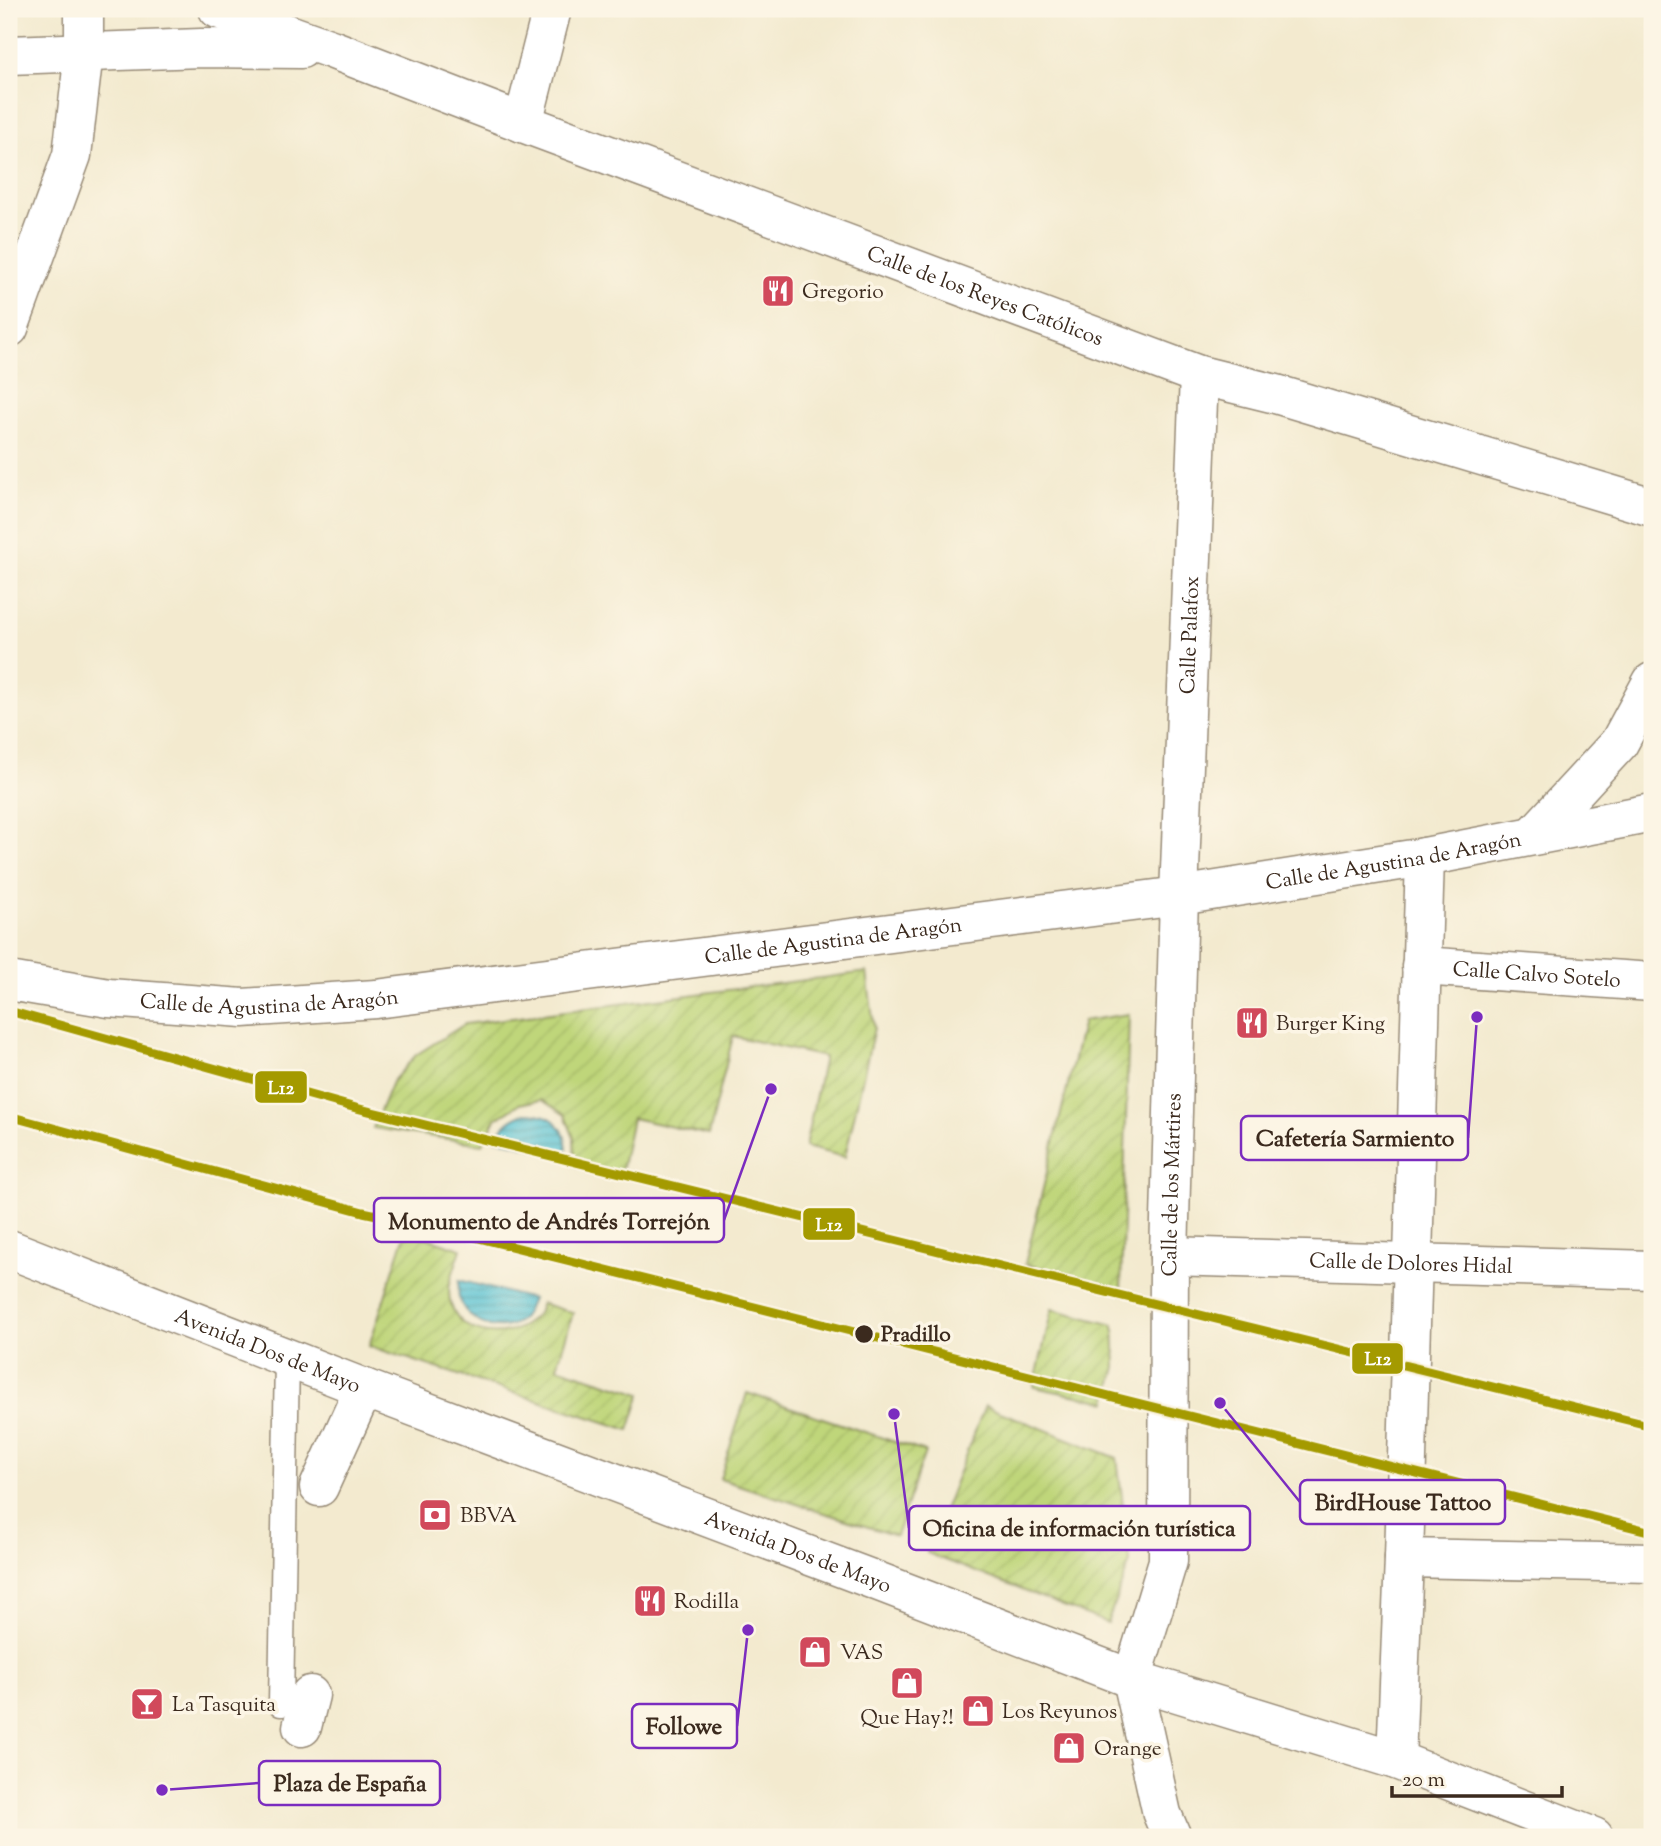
<svg xmlns="http://www.w3.org/2000/svg" width="1661" height="1846" font-family="'Sorts Mill Goudy',serif">
<style>
.garden{fill:url(#garden-furrows);stroke:#7d804c;stroke-width:2}
.water{fill:url(#water-rules);stroke:#4a7679;stroke-width:2}
.lines{fill:none;stroke-linecap:round;stroke-linejoin:round}
.lane-casing{stroke:#978a76;stroke-width:27}
.street-casing{stroke:#978a76;stroke-width:41}
.lane{stroke:#fff;stroke-width:24}
.street{stroke:#fff;stroke-width:38}
.metro-1-casing{stroke:#fcf5e5;stroke-width:14}
.metro-1{stroke:#a49a00;stroke-width:9}
.stop-dot{fill:#3b2a1e;stroke:#fcf5e5;stroke-width:2.5}
.labels{text-anchor:middle;stroke-width:7;stroke-linejoin:round;paint-order:stroke}
.poi-label{font-size:21px;fill:#3b2a1e;stroke:#fcf5e5;text-anchor:start}
.street-label{font-size:21px;fill:#3b2a1e;stroke:#fcf5e5}
.stop-label{font-size:21px;font-weight:bold;fill:#3b2a1e;stroke:#fcf5e5;text-anchor:start}
.leader{fill:none;stroke:#7b2cbf;stroke-width:2.5}
.callout-dot{fill:#7b2cbf;stroke:#fcf5e5;stroke-width:2.5}
.callout{fill:#fcf5e5;stroke:#7b2cbf;stroke-width:2.5}
.callout-label{font-size:23px;text-anchor:middle;font-weight:bold;fill:#3b2a1e}
.line-badge{stroke:#fcf5e5;stroke-width:2.5}
.badge-label{font-size:19px;text-anchor:middle;font-weight:bold;fill:#fff}
</style>
<defs>
<pattern id="garden-furrows" width="10" height="10" patternUnits="userSpaceOnUse" patternTransform="scale(1.75)"><rect width="10" height="10" fill="#bfd67a"/><path d="M-1 1l2-2M0 10L10 0M9 11l2-2" fill="none" stroke="#a5b869"/></pattern>
<pattern id="water-rules" width="6" height="5" patternUnits="userSpaceOnUse" patternTransform="scale(1.75)"><rect width="6" height="5" fill="#59c3d4"/><path d="M0 2.5h6" fill="none" stroke="#4b9fab"/></pattern>
</defs>
<rect width="100%" height="100%" fill="#fcf5e5"/>
<filter id="ink" filterUnits="userSpaceOnUse"><feTurbulence type="fractalNoise" baseFrequency=".0143" numOctaves="2"/><feDisplacementMap in="SourceGraphic" scale="14" xChannelSelector="R" yChannelSelector="G"/><feConvolveMatrix kernelMatrix="1 2 1 2 8 2 1 2 1" color-interpolation-filters="sRGB"/></filter>
<filter id="wash" filterUnits="userSpaceOnUse"><feTurbulence type="fractalNoise" baseFrequency=".00686" numOctaves="4" result="noise"/><feDisplacementMap in="SourceGraphic" scale="28" xChannelSelector="R" yChannelSelector="G"/><feGaussianBlur stdDeviation="1.57" result="paint"/><feColorMatrix in="noise" values="0 0 0 0 0 0 0 0 0 0 0 0 0 0 0 0 0 1.4 0 .05"/><feComposite in="paint" operator="in"/></filter>
<g filter="url(#wash)">
<rect width="100%" height="100%" fill="#f3eacf"/>
<path class="garden" d="M 867,972 L 874,1028 L 845,1157 L 805,1147 L 824,1057 L 733,1036 L 709,1135 L 632,1118 L 620,1176 L 575,1166 L 574,1138 L 565,1115 L 542,1100 L 519,1104 L 496,1119 L 482,1144 L 373,1128 L 392,1082 L 416,1055 L 465,1024 Z
M 1129,1014 L 1121,1289 L 1025,1264 L 1083,1021 Z
M 406,1231 L 461,1249 C 458,1260 449,1280 449,1291 C 449,1334 502,1345 530,1321 C 531,1320 538,1314 538,1313 C 540,1310 540,1306 541,1303 L 573,1313 L 557,1367 L 641,1394 L 629,1430 L 369,1346 Z
M 1052,1309 L 1114,1325 L 1116,1367 L 1107,1402 L 1034,1387 Z
M 747,1393 L 925,1452 L 896,1536 L 720,1479 Z
M 985,1406 L 1117,1458 L 1130,1562 L 1107,1623 L 927,1553 Z"/>
<path class="water" d="M 526,1113 C 555,1113 568,1129 567,1156 L 496,1139 C 502,1125 512,1117 526,1113 Z
M 459,1280 L 532,1299 C 529,1306 526,1314 521,1319 C 501,1338 465,1322 459,1297 C 458,1292 459,1285 459,1280 Z"/>
</g>
<g filter="url(#ink)">
<g class="lines">
<defs>
<path id="lane" d="M 281,1704 L 287,1358"/>
<g id="street">
<path id="s1" d="M 218,9 L 331,49 L 523,123 L 1199,375 L 1276,394 L 1652,507"/>
<path d="M 9,55 L 201,48 L 301,49"/>
<path d="M 523,123 L 552,9"/>
<path d="M 9,328 L 72,155 L 84,52 L 84,9"/>
<path d="M 1534,835 L 1619,743 L 1652,682"/>
<path id="s2" d="M 1421,966 L 1652,982"/>
<path id="s3" d="M 9,981 L 109,998 L 243,1008 L 376,999 L 1179,896 L 1425,857 L 1652,813"/>
<path id="s4" d="M 9,1249 L 364,1388 L 882,1583 L 1132,1679 L 1396,1760 L 1594,1837"/>
<path id="s5" d="M 1169,1256 L 1652,1270"/>
<path d="M 319,1487 L 364,1388"/>
<path d="M 1404,1558 L 1652,1563"/>
<path d="M 302,1727 L 310,1695"/>
<path d="M 1396,1760 L 1404,1558 L 1425,857"/>
<path id="s6" d="M 1172,1837 L 1162,1814 L 1132,1679 L 1168,1561 L 1169,1256 L 1179,896 L 1199,375"/>
</g>
</defs>
<use href="#lane" class="lane-casing"/>
<use href="#street" class="street-casing"/>
<use href="#lane" class="lane"/>
<use href="#street" class="street"/>
<defs>
<path id="metro-1" d="M 9,1011 L 356,1108 L 1652,1426
M 9,1116 L 363,1212 L 443,1229 L 1652,1532"/>
</defs>
<use href="#metro-1" class="metro-1-casing"/>
<use href="#metro-1" class="metro-1"/>
</g>
</g>
<defs>
<symbol id="restaurant-square" viewBox="-11 -11 22 22"><rect x="-9" y="-9" width="18" height="18" rx="4" fill="#d1495b" stroke="#fcf5e5"/><path d="M-5-6h1v4h1v-4h1v4h1v-4h1v5L-1.5 .5V6h-2V.5L-5-1ZM5-6V6H3V1.5H1.5Q1.5-4 5-6Z" fill="#fff"/></symbol>
<symbol id="bank-square" viewBox="-11 -11 22 22"><rect x="-9" y="-9" width="18" height="18" rx="4" fill="#d1495b" stroke="#fcf5e5"/><path d="M-6-4H6V4H-6ZM0-2.3a2.3 2.3 0 1 0 0 4.6a2.3 2.3 0 1 0 0-4.6Z" fill="#fff"/></symbol>
<symbol id="shop-square" viewBox="-11 -11 22 22"><rect x="-9" y="-9" width="18" height="18" rx="4" fill="#d1495b" stroke="#fcf5e5"/><path d="M-5-2.5h2.3a2.7 3.5 0 0 1 5.4 0H5L5.5 6h-11ZM-1.5-2.5h3a1.5 2.3 0 0 0-3 0Z" fill="#fff"/></symbol>
<symbol id="bar-square" viewBox="-11 -11 22 22"><rect x="-9" y="-9" width="18" height="18" rx="4" fill="#d1495b" stroke="#fcf5e5"/><path d="M-6-5H6L.8 .8V4.5H3.5V6h-7V4.5H-.8V.8Z" fill="#fff"/></symbol>
</defs>
<g fill-rule="evenodd">
<use href="#restaurant-square" x="759" y="272" width="38" height="38"/>
<use href="#restaurant-square" x="1233" y="1004" width="38" height="38"/>
<use href="#bank-square" x="416" y="1496" width="38" height="38"/>
<use href="#restaurant-square" x="631" y="1582" width="38" height="38"/>
<use href="#shop-square" x="796" y="1633" width="38" height="38"/>
<use href="#shop-square" x="888" y="1664" width="38" height="38"/>
<use href="#bar-square" x="128" y="1685" width="38" height="38"/>
<use href="#shop-square" x="959" y="1692" width="38" height="38"/>
<use href="#shop-square" x="1050" y="1729" width="38" height="38"/>
</g>
<circle class="stop-dot" cx="864" cy="1334" r="10"/>
<g class="labels">
<g class="poi-label">
<text x="802" y="298">Gregorio</text>
<text x="1276" y="1030">Burger King</text>
<text x="460" y="1522">BBVA</text>
<text x="674" y="1608">Rodilla</text>
<text x="840" y="1659">VAS</text>
<text x="172" y="1711">La Tasquita</text>
<text x="1002" y="1718">Los Reyunos</text>
<text x="907" y="1724" text-anchor="middle">Que Hay?!</text>
<text x="1094" y="1755">Orange</text>
</g>
<g class="street-label">
<text dy="7" stroke="none"><textPath href="#s1" startOffset="819">Calle de los Reyes Católicos</textPath></text>
<text dy="7" stroke="none"><textPath href="#s6" startOffset="1213">Calle Palafox</textPath></text>
<text dy="7" stroke="none"><textPath href="#s3" startOffset="1396">Calle de Agustina de Aragón</textPath></text>
<text dy="7" stroke="none"><textPath href="#s3" startOffset="830">Calle de Agustina de Aragón</textPath></text>
<text dy="7" stroke="none"><textPath href="#s2" startOffset="116">Calle Calvo Sotelo</textPath></text>
<text dy="7" stroke="none"><textPath href="#s3" startOffset="262">Calle de Agustina de Aragón</textPath></text>
<text dy="7" stroke="none"><textPath href="#s6" startOffset="663">Calle de los Mártires</textPath></text>
<text dy="7" stroke="none"><textPath href="#s5" startOffset="242">Calle de Dolores Hidal</textPath></text>
<text dy="7" stroke="none"><textPath href="#s4" startOffset="278">Avenida Dos de Mayo</textPath></text>
<text dy="7" stroke="none"><textPath href="#s4" startOffset="845">Avenida Dos de Mayo</textPath></text>
</g>
<g class="stop-label">
<text x="881" y="1341">Pradillo</text>
</g>
</g>
<path class="leader" d="M1477 1017L1468 1138M771 1089L724 1220M1220 1403L1300 1502M894 1414L909 1528M748 1630L737 1726M162 1790L259 1783"/>
<g class="callout-dot">
<circle cx="1477" cy="1017" r="7"/>
<circle cx="771" cy="1089" r="7"/>
<circle cx="1220" cy="1403" r="7"/>
<circle cx="894" cy="1414" r="7"/>
<circle cx="748" cy="1630" r="7"/>
<circle cx="162" cy="1790" r="7"/>
</g>
<g class="callout">
<rect x="1241" y="1116" width="227" height="44" rx="7"/>
<rect x="374" y="1198" width="350" height="44" rx="7"/>
<rect x="1300" y="1480" width="205" height="44" rx="7"/>
<rect x="909" y="1506" width="341" height="44" rx="7"/>
<rect x="632" y="1704" width="105" height="44" rx="7"/>
<rect x="259" y="1761" width="181" height="44" rx="7"/>
</g>
<g class="callout-label">
<text x="1355" y="1146">Cafetería Sarmiento</text>
<text x="549" y="1229">Monumento de Andrés Torrejón</text>
<text x="1403" y="1510">BirdHouse Tattoo</text>
<text x="1079" y="1536">Oficina de información turística</text>
<text x="684" y="1734">Followe</text>
<text x="350" y="1791">Plaza de España</text>
</g>
<g class="line-badge">
<rect x="254" y="1070" width="54" height="34" rx="7" fill="#a49a00"/>
<rect x="802" y="1207" width="54" height="34" rx="7" fill="#a49a00"/>
<rect x="1351" y="1342" width="53" height="33" rx="7" fill="#a49a00"/>
</g>
<g class="badge-label">
<text x="281" y="1094">L12</text>
<text x="829" y="1231">L12</text>
<text x="1378" y="1365">L12</text>
</g>
<rect width="1661" height="1846" fill="none" stroke="#fcf5e5" stroke-width="35"/>
<path d="M1392 1786v10h170v-10" fill="none" stroke="#3b2a1e" stroke-width="3.5"/>
<text x="1402" y="1786" font-size="21" fill="#3b2a1e" stroke="#fcf5e5" stroke-width="5" paint-order="stroke">20 m</text>
</svg>
